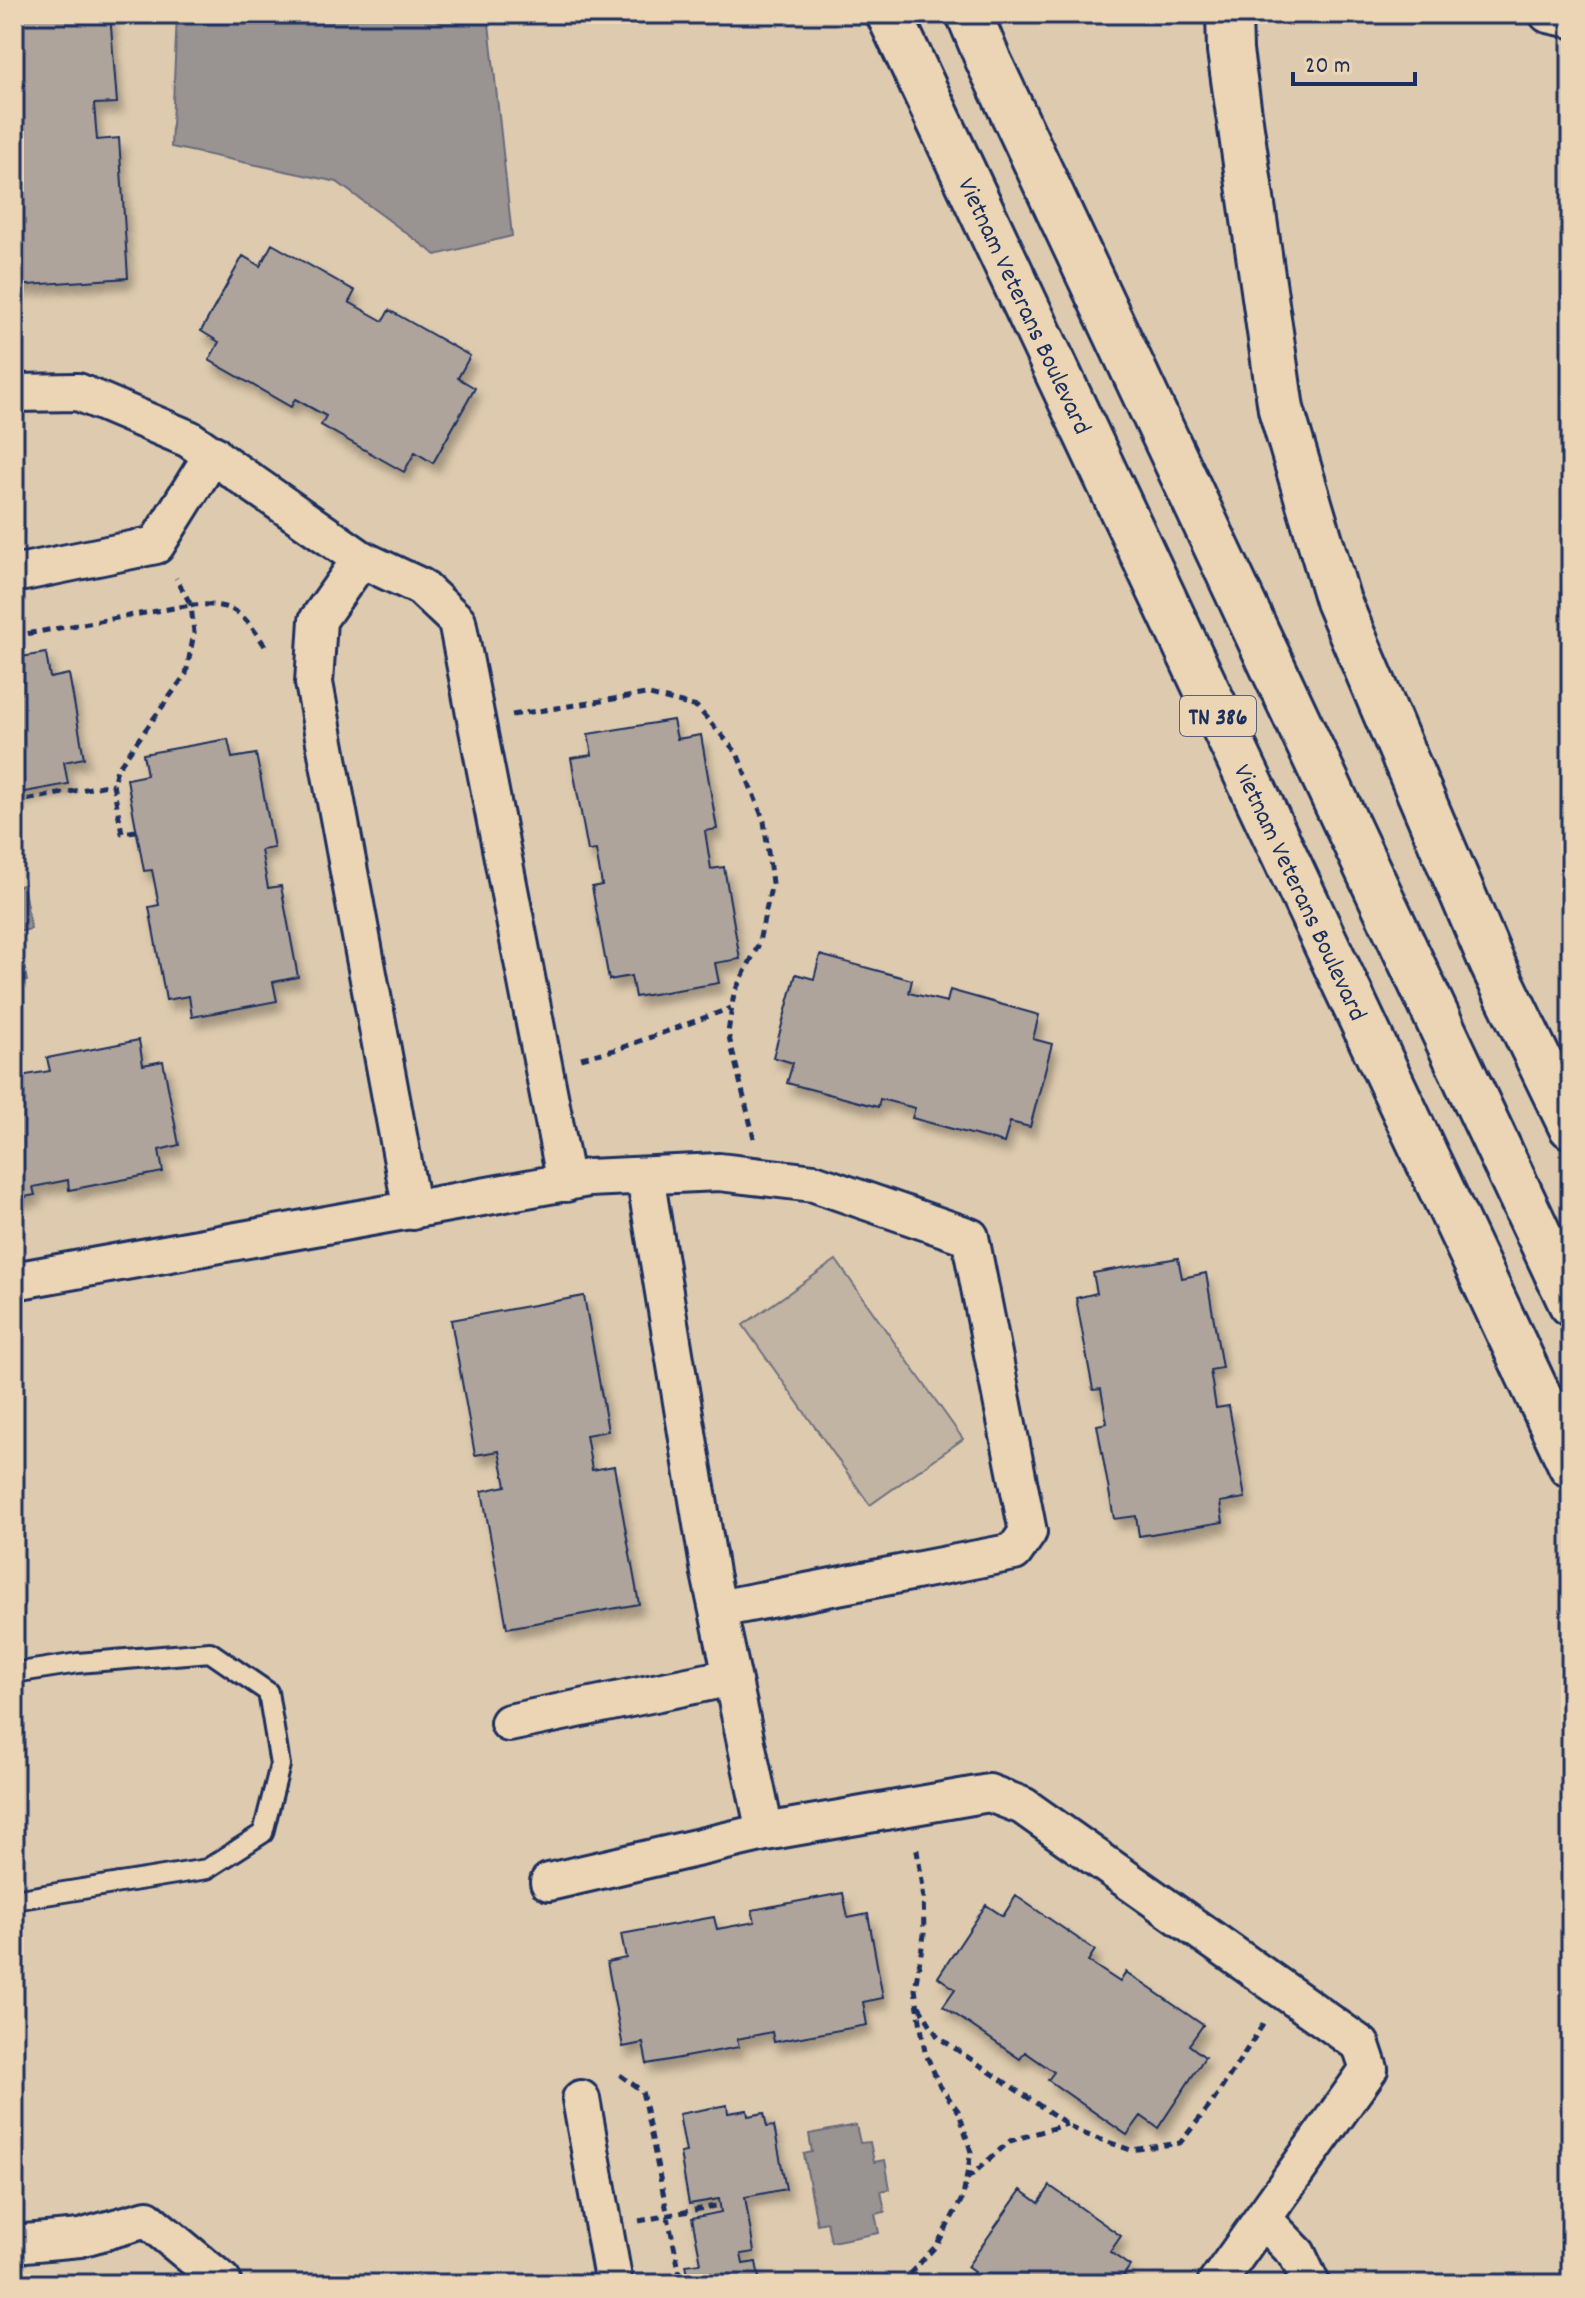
<svg xmlns="http://www.w3.org/2000/svg" width="1585" height="2298" font-family="Dekko,sans-serif">
<style>
.green{fill:#c2b4a3;stroke:#6e7280;stroke-width:2}
.water{fill:#999392;stroke:#676b7d;stroke-width:2}
.building{fill:#aea49b;stroke:#1b2f5e;stroke-width:2;filter:url(#shadow)}
.lines{fill:none;stroke-linecap:round;stroke-linejoin:round}
.lane-casing{stroke:#1b2f5e;stroke-width:24}
.street-casing{stroke:#1b2f5e;stroke-width:42}
.highway-casing{stroke:#1b2f5e;stroke-width:50}
.path{stroke:#1b2f5e;stroke-width:5;stroke-dasharray:8 6;stroke-linecap:butt}
.lane{stroke:#ebd5b4;stroke-width:18}
.street{stroke:#ebd5b4;stroke-width:36}
.highway{stroke:#ebd5b4;stroke-width:44}
.labels{text-anchor:middle;stroke-width:7;stroke-linejoin:round;paint-order:stroke}
.shield{fill:#ebd5b4;stroke:#596178;stroke-width:2}
.shield-label{font-size:24px;font-weight:bold;fill:#1b2f5e}
.street-label{font-size:26px;fill:#1b2f5e;stroke:#ebd5b4}
</style>
<defs>
<filter id="shadow"><feDropShadow dx="5" dy="9" stdDeviation="4" flood-color="#0004"/></filter>
</defs>
<rect width="100%" height="100%" fill="#decbaf"/>
<filter id="ink" filterUnits="userSpaceOnUse"><feTurbulence type="fractalNoise" baseFrequency=".0125" numOctaves="2"/><feDisplacementMap in="SourceGraphic" scale="16" xChannelSelector="R" yChannelSelector="G"/><feConvolveMatrix kernelMatrix="1 2 1 2 8 2 1 2 1" color-interpolation-filters="sRGB"/></filter>
<g filter="url(#ink)">
<path class="green" d="M 836,1260 L 963,1439 L 870,1505 L 743,1325 Z"/>
<path class="water" d="M 177,14 L 488,14 L 512,236 L 436,255 L 337,182 L 171,147 Z
M 23,885 L 31,929 L 17,932 L 27,981 L 14,983 L 14,887 Z
M 856,2125 L 860,2143 L 870,2142 L 874,2162 L 885,2160 L 890,2189 L 881,2191 L 885,2212 L 875,2214 L 879,2233 L 831,2242 L 827,2222 L 817,2224 L 804,2154 L 812,2152 L 809,2134 Z"/>
<path class="building" d="M 14,14 L 110,14 L 117,103 L 94,104 L 97,140 L 119,138 L 128,278 L 14,286 Z
M 272,244 L 355,291 L 349,302 L 383,321 L 389,310 L 470,356 L 458,378 L 475,388 L 433,463 L 415,452 L 404,472 L 321,425 L 326,416 L 295,399 L 291,407 L 209,360 L 219,342 L 201,331 L 243,256 L 260,266 Z
M 46,653 L 50,678 L 69,674 L 84,758 L 64,762 L 68,784 L 14,794 L 14,658 Z
M 673,720 L 677,739 L 701,735 L 717,829 L 705,831 L 711,869 L 724,867 L 740,959 L 715,963 L 719,983 L 635,997 L 631,976 L 609,980 L 592,887 L 602,885 L 596,850 L 588,851 L 571,758 L 592,755 L 588,734 Z
M 228,739 L 232,758 L 256,754 L 274,848 L 261,850 L 268,888 L 281,886 L 298,977 L 273,982 L 277,1001 L 192,1017 L 189,996 L 166,1000 L 149,907 L 159,905 L 152,870 L 144,871 L 127,779 L 147,775 L 143,754 Z
M 820,955 L 912,980 L 909,993 L 947,1002 L 950,990 L 1039,1015 L 1033,1039 L 1052,1044 L 1030,1127 L 1010,1122 L 1004,1143 L 912,1118 L 915,1108 L 880,1099 L 878,1107 L 787,1083 L 793,1063 L 773,1057 L 796,974 L 814,979 Z
M 139,1040 L 143,1065 L 163,1061 L 179,1145 L 159,1150 L 163,1172 L 69,1190 L 68,1180 L 33,1187 L 35,1195 L 14,1199 L 14,1077 L 50,1071 L 47,1058 Z
M 1178,1258 L 1182,1278 L 1206,1273 L 1222,1368 L 1210,1370 L 1216,1408 L 1229,1406 L 1245,1498 L 1220,1502 L 1223,1522 L 1139,1536 L 1136,1516 L 1114,1519 L 1097,1425 L 1107,1423 L 1101,1389 L 1093,1390 L 1076,1298 L 1097,1293 L 1093,1273 Z
M 584,1296 L 608,1431 L 586,1435 L 592,1470 L 614,1466 L 639,1604 L 507,1628 L 482,1491 L 506,1486 L 499,1451 L 475,1455 L 451,1320 Z
M 843,1893 L 848,1918 L 868,1914 L 883,1998 L 863,2002 L 867,2025 L 774,2042 L 772,2032 L 737,2039 L 739,2047 L 647,2064 L 643,2043 L 623,2047 L 607,1962 L 626,1958 L 621,1934 L 714,1917 L 717,1929 L 755,1922 L 752,1910 Z
M 1016,1896 L 1095,1950 L 1088,1961 L 1120,1982 L 1126,1972 L 1203,2025 L 1189,2045 L 1205,2057 L 1158,2128 L 1141,2116 L 1127,2135 L 1048,2080 L 1054,2072 L 1025,2052 L 1020,2059 L 943,2006 L 955,1989 L 938,1977 L 986,1905 L 1003,1916 Z
M 727,2105 L 728,2113 L 747,2110 L 748,2116 L 764,2113 L 767,2127 L 774,2126 L 786,2189 L 745,2197 L 754,2252 L 741,2254 L 743,2264 L 756,2262 L 760,2283 L 783,2279 L 784,2284 L 690,2284 L 686,2265 L 701,2263 L 692,2218 L 721,2212 L 719,2199 L 689,2204 L 680,2153 L 686,2152 L 679,2114 Z
M 1050,2186 L 1121,2236 L 1110,2252 L 1130,2266 L 1117,2284 L 966,2284 L 974,2272 L 967,2267 L 1021,2190 L 1039,2203 Z"/>
<g class="lines">
<defs>
<path id="lane" d="M 14,1673 L 78,1663 L 210,1652 L 268,1692 L 280,1765 L 263,1833 L 207,1869 L 14,1900"/>
<path id="street" d="M 1548,14 L 1571,19
M 14,393 L 78,392 L 189,439 L 361,559 L 421,587 L 457,621 L 566,1183
M 361,559 L 318,620 L 314,683 L 412,1211
M 14,574 L 156,545 L 213,454
M 645,1176 L 710,1573 L 765,1832
M 14,1281 L 588,1178 L 719,1172 L 814,1183 L 970,1237 L 1028,1532 L 1014,1552 L 718,1609
M 509,1723 L 732,1677
M 549,1882 L 765,1832 L 989,1793 L 1023,1806 L 1361,2045 L 1369,2069 L 1216,2284
M 581,2099 L 614,2284
M 1263,2219 L 1297,2254 L 1311,2284
M 14,2244 L 80,2238 L 147,2219 L 222,2281 L 215,2284"/>
<g id="highway">
<path id="s1" d="M 889,14 L 1571,1465"/>
<path d="M 969,14 L 989,62 L 1571,1303"/>
<path d="M 1229,14 L 1230,51 L 1281,409 L 1338,601 L 1492,963 L 1571,1126"/>
</g>
</defs>
<use href="#lane" class="lane-casing"/>
<use href="#street" class="street-casing"/>
<use href="#highway" class="highway-casing"/>
<path class="path" d="M 14,636 L 191,605 L 176,578
M 512,715 L 646,694 L 697,707 L 737,753 L 764,821 L 772,883 L 758,946 L 734,993 L 728,1033 L 754,1138
M 14,802 L 113,784
M 136,831 L 122,833 L 113,784 L 117,769 L 186,674 L 194,633 L 191,605 C 234,603 242,611 265,646
M 581,1058 L 618,1049 L 731,1008
M 919,2006 L 938,2037 L 1079,2132 L 1131,2150 L 1180,2143 L 1212,2103 L 1264,2023
M 620,2075 L 642,2091 L 682,2284
M 967,2179 L 1010,2141 L 1067,2124
M 639,2221 L 720,2205
M 900,2284 L 937,2245 L 963,2197 L 971,2152 L 959,2112 L 940,2086 L 925,2052 L 915,1989 L 924,1935 L 923,1887 L 916,1845"/>
<use href="#lane" class="lane"/>
<use href="#street" class="street"/>
<use href="#highway" class="highway"/>
</g>
</g>
<g class="labels">
<rect class="shield" x="1180" y="696" width="76" height="40" rx="6"/>
<g class="shield-label">
<text x="1218" y="724">TN 386</text>
</g>
<g class="street-label">
<text dy="9" stroke="none"><textPath href="#s1" startOffset="322">Vietnam Veterans Boulevard</textPath></text>
<text dy="9" stroke="none"><textPath href="#s1" startOffset="970">Vietnam Veterans Boulevard</textPath></text>
</g>
</g>
<rect width="1585" height="2298" fill="none" stroke="#ebd5b4" stroke-width="48"/>
<rect x="24" y="24" width="1537" height="2250" fill="none" stroke="#1b2f5e" stroke-width="3" filter="url(#ink)"/>
<path d="M1293 72v12h122v-12" fill="none" stroke="#1b2f5e" stroke-width="4"/>
<text x="1305" y="72" font-size="24" fill="#1b2f5e" stroke="#ebd5b4" stroke-width="6" paint-order="stroke">20 m</text>
</svg>
